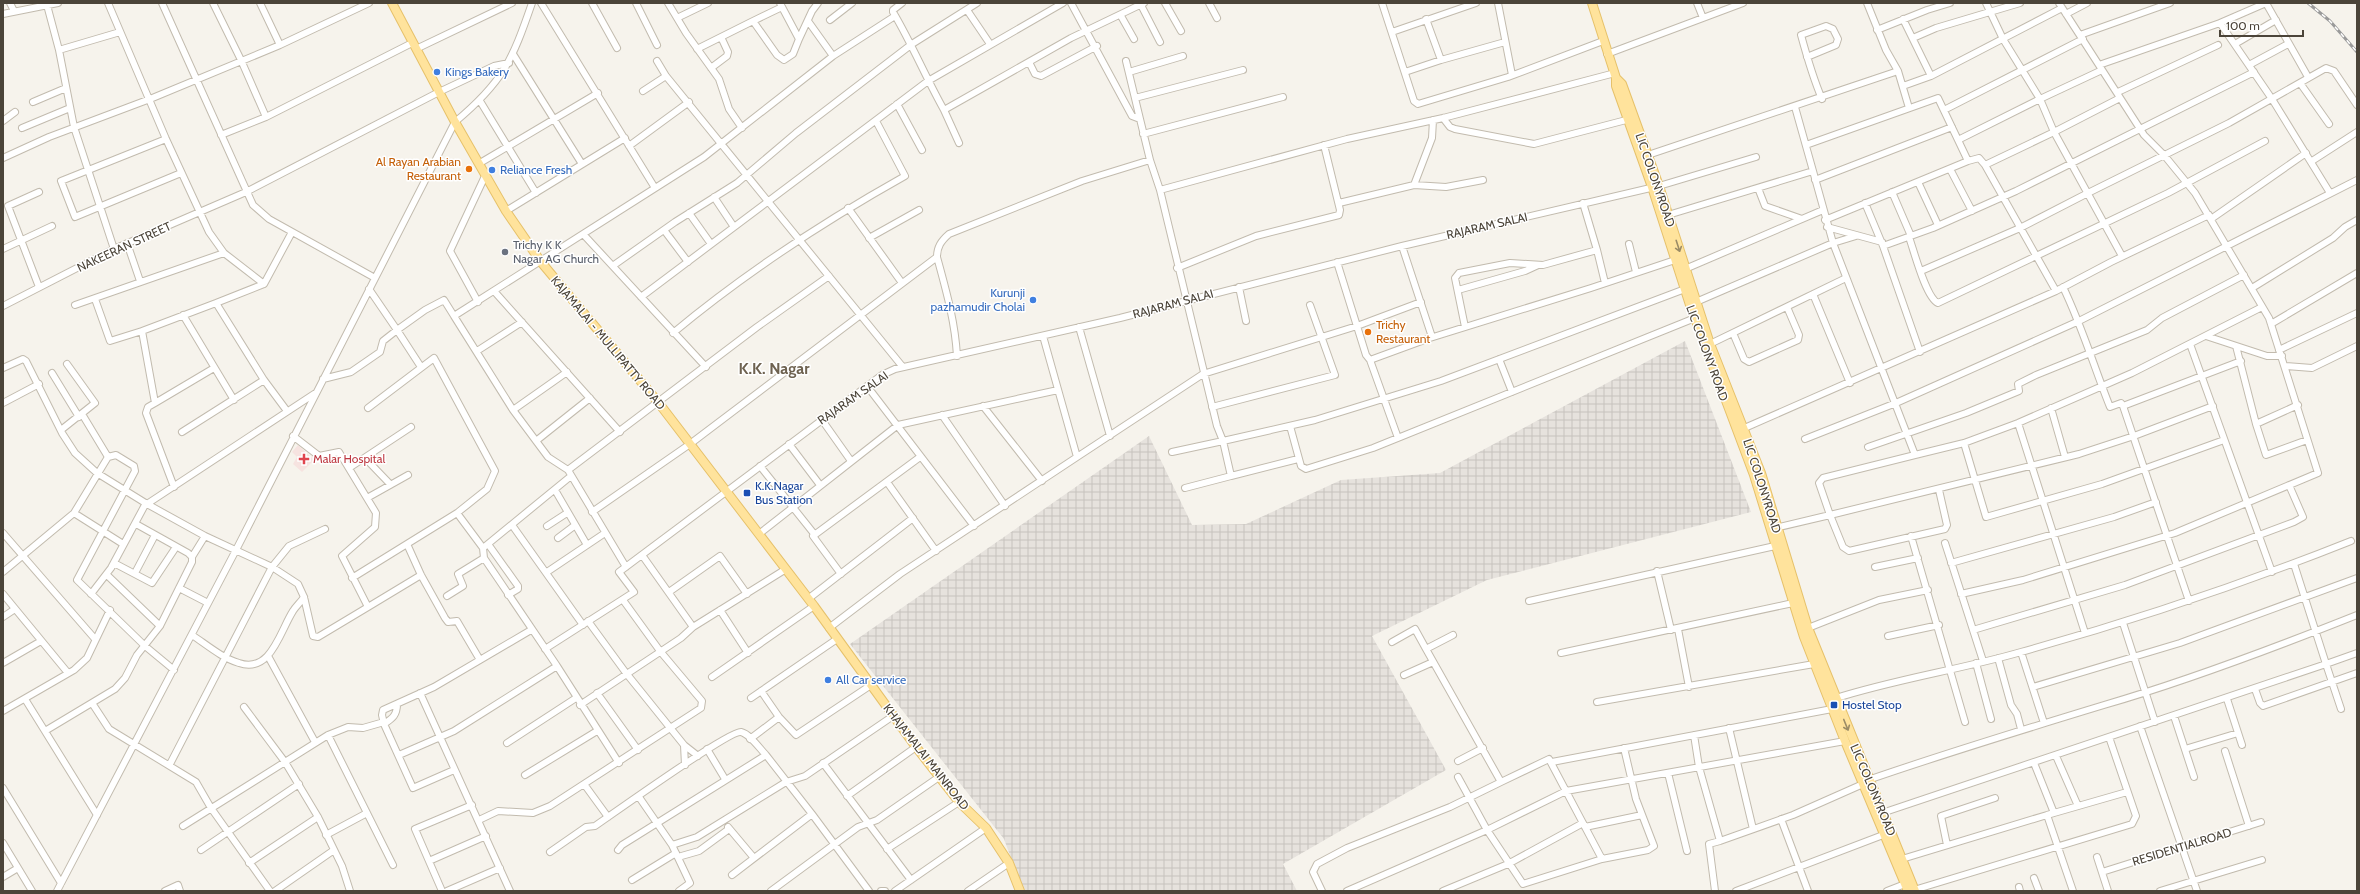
<svg xmlns="http://www.w3.org/2000/svg" width="2360" height="894" font-family="Cabin,sans-serif">
<style>
.industrial{fill:url(#industrial-grid)}
.medical{fill:#f6e3e0}
.lines{fill:none;stroke-linecap:round;stroke-linejoin:round}
.minor-casing{stroke:#c2bbae;stroke-width:8}
.major-casing{stroke:#e6c16a;stroke-width:10}
.minor{stroke:#fff;stroke-width:6}
.major{stroke:#ffe39c;stroke-width:8}
.rail-casing{stroke:#9a9a9a;stroke-width:3}
.rail{stroke:#fff;stroke-width:1.5;stroke-dasharray:4.5;stroke-linecap:butt}
.oneway{stroke:#9c8c66}
.shop-dot{fill:#3f7fe0;stroke:#fff;stroke-width:1.5}
.food-dot{fill:#e8710a;stroke:#fff;stroke-width:1.5}
.worship-dot{fill:#6b7280;stroke:#fff;stroke-width:1.5}
.health-dot{fill:#e0444e;stroke:#fff;stroke-width:1.5}
.transit-dot{fill:#1a4fb4;stroke:#fff;stroke-width:1.5}
.labels{text-anchor:middle;stroke-width:3;stroke-linejoin:round;paint-order:stroke}
.shop-label{font-size:12px;fill:#366cbe;stroke:#fff;text-anchor:start}
.food-label{font-size:12px;fill:#c56008;stroke:#fff;text-anchor:end}
.street-label{font-size:12px;fill:#4b4439;stroke:#fff}
.worship-label{font-size:12px;fill:#5b616d;stroke:#fff;text-anchor:start}
.health-label{font-size:12px;fill:#be3a42;stroke:#fff;text-anchor:start}
.transit-label{font-size:12px;fill:#164399;stroke:#fff;text-anchor:start}
.district-label{font-size:16px;font-weight:bold;fill:#6e6250;stroke:#fff}
</style>
<defs>
<pattern id="industrial-grid" width="8" height="8" patternUnits="userSpaceOnUse"><rect width="8" height="8" fill="#e6e2dd"/><path d="M0 4h8M4 0v8" fill="none" stroke="#c7c3be"/></pattern>
</defs>
<rect width="100%" height="100%" fill="#f6f3ec"/>
<path class="industrial" d="M 1685,341 L 1751,512 L 1487,580 L 1372,636 L 1446,770 L 1283,864 L 1297,891 L 1023,891 L 1004,839 L 850,644 L 1149,436 L 1192,525 L 1246,524 L 1341,480 L 1440,473 Z"/>
<path class="medical" d="M 298,445 L 314,460 L 302,472 L 293,464 L 297,457 L 292,452 Z"/>
<g class="lines">
<defs>
<path id="minor" d="M 10,3 L 14,11
M 108,3 L 166,139 L 209,232 L 224,253 L 264,284
M 162,3 L 253,205 L 269,219 L 375,278
M 213,3 L 241,60 L 266,117
M 260,3 L 280,45
M 541,3 L 655,188
M 592,3 L 617,48
M 636,3 L 657,45
M 668,3 L 686,33 L 719,79 L 729,109 L 742,128
M 780,3 L 782,7 L 799,39 L 793,54 L 784,60 L 777,55 L 753,21 L 782,7
M 902,3 L 893,10 L 893,12 C 912,44 926,78 944,110 L 1071,38 L 1144,3
M 1071,3 L 1132,116 L 1140,119 L 1150,160 L 1160,190 L 1217,426 L 1223,441 L 1315,420 L 1441,381 L 1685,289
M 1165,3 L 1181,31
M 1209,3 L 1217,18
M 1382,3 L 1414,101 L 1418,104 L 1508,77 L 1603,41
M 1498,3 L 1512,75
M 1697,3 L 1703,18
M 2266,3 L 2308,77
M 47,5 L 59,50 L 74,127 L 114,249
M 1141,5 L 1160,42
M 967,10 L 990,44
M 3,14 L 58,3
M 2066,14 L 2087,3
M 1121,16 L 1134,39
M 677,18 L 708,3
M 1426,19 L 1441,60 L 1505,42
M 1903,19 L 1931,76
M 830,20 L 852,3
M 808,21 L 833,56
M 2220,23 L 2266,3
M 1877,30 L 1927,10 L 1950,3
M 1392,32 L 1476,3
M 2080,35 L 2170,3
M 1913,38 L 1936,28 L 2020,3
M 799,39 L 812,11 L 818,3
M 2235,44 L 2276,20
M 416,49 L 512,3
M 697,49 L 753,21
M 59,50 L 120,32
M 513,54 L 582,164
M 1607,54 L 1743,3
M 1807,57 L 1836,45 L 1838,39 L 1833,29 L 1826,26 L 1801,35 C 1807,57 1813,78 1822,99
M 657,61 L 666,76 L 902,366
M 1126,61 L 1140,119
M 1029,62 L 1035,74 L 1041,76 L 1097,46
M 2099,65 L 2220,23 L 2272,99 L 2330,193
M 2249,65 L 2288,44
M 711,68 L 727,56 L 728,52 L 721,37
M 1898,71 L 1909,108
M 1129,72 L 1183,56
M 1405,72 L 1441,60
M 2300,83 L 2329,124
M 1903,86 L 1931,76 L 2062,8
M 643,91 L 666,76
M 2118,92 L 2218,45
M 1135,98 L 1243,70
M 2120,98 L 2054,132 L 2122,256
M 480,101 L 536,193
M 33,102 L 66,88
M 897,104 L 922,150
M 1795,107 L 1813,171
M 944,110 L 959,143
M 1944,110 L 2083,39
M 1443,118 L 1450,127 L 1455,129 L 1534,144 L 1630,119
M 3,121 L 15,112
M 22,128 L 70,108
M 1143,134 L 1283,97
M 221,135 L 266,117 L 412,43
M 166,139 L 61,181 L 75,217 L 181,173
M 1958,140 L 2040,99 L 2003,39 L 1986,3
M 1806,145 L 1938,98 L 1968,161 L 1825,220
M 629,146 L 689,102
M 1645,156 L 1898,71 L 1886,50 L 1867,3
M 3,158 L 49,137 L 150,99 L 280,45 L 369,3
M 1968,161 L 1979,158 L 1985,165 L 2054,132 L 2040,99 L 2102,70
M 2312,161 L 2357,132
M 480,163 L 598,93
M 1985,165 L 2056,291
M 1950,169 L 1972,211
M 1815,180 L 1952,127
M 1918,182 L 1938,225
M 1414,185 L 1432,138 L 1433,120
M 1758,188 L 1765,206 L 1802,219
M 1160,190 L 1347,139 L 1443,118 L 1615,73
M 39,192 L 8,206 L 39,287
M 1892,192 L 1911,236
M 714,197 L 734,227
M 1339,203 L 1414,185 L 1446,187 L 1483,180
M 1583,203 L 1597,250
M 1865,203 L 1883,246 L 1920,352
M 848,208 L 902,283
M 506,211 L 625,138
M 689,213 L 711,244
M 1668,215 L 1813,171 L 1833,243 L 1915,455 L 1823,478 L 1819,483 L 1830,515 L 1775,528
M 2211,219 L 2306,153
M 1827,227 L 1882,242
M 664,230 L 688,262
M 583,234 L 706,367
M 1909,237 C 1914,251 1926,298 1938,303 L 2168,193 L 2265,141
M 869,238 L 919,210
M 127,243 L 140,281
M 1629,244 L 1636,272
M 1402,246 L 1432,337
M 1883,246 L 1933,228 L 2016,191 L 2254,72
M 3,249 L 52,226
M 1337,262 L 1366,355 L 1370,360
M 614,265 L 675,222 L 737,183 L 796,133 L 912,44 L 977,3
M 1177,268 L 1256,236 L 1339,215 L 1340,210 L 1324,145
M 1685,269 L 1823,210
M 1921,271 L 2020,228 L 2088,193 L 2229,123 L 2326,68 L 2334,71 L 2357,105
M 1239,287 L 1246,321
M 2063,287 C 2082,326 2094,367 2110,407 L 2121,403 L 2123,406 L 2189,601
M 2252,288 L 2333,238 L 2345,227 L 2357,220
M 369,289 L 397,330 L 425,310 L 444,300 L 454,316 L 704,157 L 833,56 L 895,16
M 1458,290 L 1525,271 L 1538,265
M 494,291 L 620,432
M 1813,294 L 1850,383
M 641,297 L 928,81 L 1063,3
M 95,299 L 110,341 L 142,331
M 478,302 L 450,251 L 486,174
M 1696,302 L 1833,243 L 1856,236
M 216,303 L 264,284 L 292,232
M 75,305 L 224,253
M 3,306 L 114,249 L 246,192 L 439,92 L 494,66 L 509,63
M 183,315 L 234,400
M 454,316 L 513,410 L 548,457 L 568,470
M 2271,324 L 2357,273
M 1079,327 L 1110,436
M 1465,327 L 1455,278 L 1459,273 L 1510,263 L 1543,265 L 1597,250 L 1605,283
M 673,333 C 745,273 823,222 905,176 L 876,121
M 1733,333 L 1744,359 L 1749,362 L 1798,340 L 1799,335 L 1787,307
M 2206,336 L 2267,356 L 2282,356
M 1710,344 L 1846,278
M 2190,344 L 2272,572
M 2236,346 L 2256,424 L 2266,455 L 2307,440
M 2279,350 L 2357,313
M 477,351 L 522,322
M 957,356 C 955,321 946,290 937,257 C 937,247 941,241 949,234 L 1082,181 L 1150,160
M 1499,359 L 1512,392
M 2285,366 L 2312,368 L 2357,346
M 3,368 L 23,359 L 26,361 L 62,433 L 75,453 L 97,473 L 147,504 L 205,536 L 272,567 L 298,584 L 304,597 L 313,636 L 318,637 L 368,607 L 342,556 L 375,527 L 376,513 L 339,452 L 319,456 L 293,436
M 52,373 L 79,417
M 323,379 L 351,372 L 380,352 L 383,341 L 397,330 L 421,367
M 867,386 L 974,526
M 3,403 L 39,384
M 155,403 L 214,368
M 983,406 L 1042,481
M 2123,406 L 2241,361
M 1212,407 L 1335,375 L 1310,305
M 368,408 L 434,358 L 495,471 L 487,489 L 457,513
M 2051,408 L 2065,457
M 513,410 L 567,372
M 82,414 L 108,457
M 942,415 L 1005,506
M 822,420 L 851,461
M 2018,423 L 2085,633
M 2256,424 L 2298,405
M 1290,426 L 1301,466 L 1306,469 L 1373,448 L 1695,318
M 61,430 L 95,403 L 67,364
M 1740,430 L 2056,291 L 2111,262 L 2209,215
M 182,432 L 264,380
M 1398,438 L 1370,360 L 1430,338 L 1591,288 L 1675,260
M 1805,439 L 1896,403 L 2079,321 L 2357,180
M 536,441 L 590,398
M 1964,443 L 1986,517 L 2102,484 L 2224,440
M 789,444 L 820,485
M 1868,447 L 1966,413 L 2019,391 L 2018,384 L 2036,375 L 2147,330 L 2162,318 L 2244,275
M 1172,452 L 1223,441 L 1231,476 L 1298,459
M 1915,455 L 1964,443 L 2018,423 L 2132,373 L 2262,307
M 1077,457 L 1203,374 L 1357,326 L 1421,302
M 365,458 L 390,484
M 760,466 L 815,535
M 349,468 L 411,427
M 887,482 L 936,551
M 174,487 L 146,413 L 148,407 L 155,403 L 142,331 L 216,303 L 264,380 L 287,411
M 1185,488 L 1231,476
M 555,490 L 587,545
M 1939,490 L 1947,525 L 1945,529 L 1849,551 L 1843,547 L 1830,515 L 2079,454 L 2134,436 L 2213,406
M 367,498 L 408,475
M 147,504 L 314,394
M 592,512 L 690,444 L 937,257
M 74,513 L 123,544
M 512,525 L 583,625
M 547,526 L 567,513
M 3,533 L 95,639
M 759,534 L 898,425 L 1058,390
M 1911,536 L 1965,722
M 558,538 L 574,526
M 1945,543 L 1983,661
M 407,544 L 421,575 L 445,618 L 448,622 L 457,621 L 480,660
M 488,544 L 518,586 L 518,589 L 508,595
M 483,548 L 484,558 L 557,666 L 619,763
M 642,555 L 693,627
M 192,557 L 205,536
M 114,563 L 152,583 L 176,547
M 1951,563 L 2114,517 L 2156,502
M 626,567 L 568,470 L 757,327 L 829,276
M 1875,567 L 1918,558
M 1657,571 L 1671,630
M 3,572 L 74,513 L 108,457 L 116,455 L 134,466 L 135,471 L 77,580 L 145,646 L 174,670
M 547,572 L 605,533
M 135,573 L 155,535
M 841,574 L 813,536 L 920,457
M 107,575 L 160,626
M 352,578 L 457,513 L 483,548 L 571,476
M 179,588 L 208,603
M 669,592 L 720,556 L 747,594
M 3,594 L 68,673
M 91,594 L 111,568 L 146,503
M 1961,594 L 2023,580 L 2175,533 L 2318,473 L 2269,318 L 2195,193 L 2164,155 L 2144,135 L 2059,3
M 447,596 L 463,586 L 458,574 L 484,558
M 808,599 L 913,518
M 1529,601 L 1775,546
M 368,607 L 421,575
M 720,610 L 748,653
M 3,617 L 15,609
M 588,621 L 626,673 L 684,745 L 698,756
M 2123,623 L 2155,722
M 829,628 L 900,574 L 1077,457 L 1043,336
M 1808,628 L 1879,600 L 1928,590
M 1678,629 L 1689,687
M 1973,630 L 2125,585 L 2294,522 L 2303,517 L 2289,485
M 192,635 C 207,645 222,658 239,663 C 271,674 280,631 293,611 C 296,606 301,602 304,597
M 1888,636 L 1939,625
M 1392,642 L 1415,629 L 1426,649
M 545,649 L 634,592 L 619,572 L 882,375 L 895,369 L 1120,318 L 1402,246 L 1659,186 L 1756,157
M 2021,652 L 2044,723
M 1561,653 L 1793,603
M 268,656 L 315,742
M 1998,658 L 2011,705 L 2017,714 L 2021,729
M 3,663 L 41,641
M 1976,663 L 1991,719
M 1404,675 L 1433,662
M 712,677 L 814,606
M 2033,687 L 2180,643 L 2357,578
M 2255,689 L 2260,703 L 2263,706 L 2357,673
M 761,691 L 779,717 L 796,735 L 871,685
M 420,693 L 510,891
M 597,693 L 638,750
M 751,698 L 837,639
M 25,699 L 97,815
M 1833,699 C 1895,679 1959,670 2021,652 C 2133,621 2243,584 2351,541
M 2227,699 L 2242,745
M 1597,702 L 1814,664
M 92,703 L 109,729 L 196,782 L 211,808 L 270,891
M 580,705 L 681,638 L 693,627 L 786,569
M 244,707 L 285,762 L 318,817 L 342,866 L 350,891
M 2341,709 L 2326,664 L 2357,653
M 3,711 L 74,670 L 87,658 L 110,610
M 2174,716 L 2194,777
M 384,724 C 393,718 397,715 397,704
M 2140,726 L 2197,891
M 1729,728 L 1753,829
M 45,731 L 115,689 L 125,678 L 137,655 L 160,626 L 192,562 L 192,557 L 188,553 L 136,524
M 328,735 L 393,865
M 1694,735 L 1699,767 L 1720,841 L 1793,815 L 1863,784
M 750,739 L 779,717
M 507,743 L 576,698
M 684,745 L 685,765
M 707,749 L 725,779
M 2185,749 L 2238,733
M 2225,751 L 2249,826
M 399,755 L 454,731 L 557,666
M 2056,756 L 2078,806
M 1458,761 L 1483,748
M 1552,762 L 1832,709
M 823,763 L 911,880
M 2034,763 L 2054,813
M 170,764 L 272,567 L 289,546 L 325,529
M 454,770 L 413,788 L 384,724 L 382,715 L 383,710 L 434,687 L 531,630
M 1668,773 L 1687,851
M 525,775 L 597,731
M 1458,777 L 1487,830 L 1523,884 L 1602,859 L 1549,759 L 1501,782
M 1868,780 C 1946,753 2025,729 2104,705 C 2190,680 2274,648 2357,615
M 584,784 L 608,817
M 3,788 L 61,883
M 847,796 L 916,747
M 639,797 L 672,845
M 1882,813 L 2326,664 L 2294,564
M 2047,815 L 2127,792
M 1781,819 L 1808,891
M 479,820 L 498,811 L 533,813 L 550,806 L 701,708 L 702,701 L 660,651 L 623,600
M 183,826 L 328,735 L 348,727 L 363,728 L 384,722
M 728,827 L 754,858
M 1585,827 L 1642,815
M 326,835 L 367,813
M 3,843 L 32,891
M 1947,845 L 1941,816 L 1995,798
M 887,849 L 959,802
M 201,850 L 299,784
M 618,850 L 622,845 L 766,755 L 812,814
M 550,852 L 586,827 L 595,826 C 614,813 730,730 741,732 C 750,734 760,749 766,755
M 678,857 L 699,851 L 729,829
M 2097,857 L 2108,891
M 1602,859 L 1648,850 L 1654,846 L 1636,799 L 1624,748
M 1902,859 L 2047,815 L 2073,891
M 429,861 L 486,836
M 249,863 L 318,817
M 2102,872 L 2261,822
M 732,875 L 812,814 L 869,891
M 3,877 L 18,868
M 2034,878 L 2039,891
M 632,880 L 676,853
M 2019,887 L 2020,891
M 1914,890 L 2132,824 L 2136,816 L 2109,737
M 57,891 L 236,550 L 455,122 C 503,82 512,61 532,3
M 165,891 L 178,885 L 180,891
M 275,891 L 334,850
M 442,891 L 415,829 L 472,805
M 447,891 L 500,868
M 679,891 L 690,883 L 672,845 L 697,837 L 786,782 L 805,776 L 893,716
M 771,891 L 858,827 L 877,820 L 939,777
M 881,891 L 885,891
M 895,891 L 986,828
M 968,891 L 1009,863
M 1322,891 L 1313,872 L 1317,864 L 1347,848 L 1450,807 L 1501,782 L 1426,649 L 1453,635
M 1347,891 L 1487,830 L 1566,791 L 1845,741
M 1443,891 L 1508,864 L 1583,823
M 1715,891 L 1709,844 L 1720,841
M 1736,891 L 1883,835
M 1887,891 L 1905,884
M 2160,891 L 2262,860"/>
<path id="major" d="M 392,3 L 455,122 L 506,211 L 541,262 L 658,402 L 814,606 L 916,747 L 959,802 L 986,828 L 1009,863 L 1020,891
M 1592,3 L 1616,78 L 1616,86 L 1652,187 L 1690,305 L 1754,475 L 1804,637 L 1845,741 L 1908,891
M 1616,78 L 1622,84 L 1659,186 L 1710,344 L 1761,473 L 1808,628 L 1915,891"/>
</defs>
<use href="#minor" class="minor-casing"/>
<use href="#major" class="major-casing"/>
<use href="#minor" class="minor"/>
<use href="#major" class="major"/>
<defs>
<path id="rail" d="M 2308,3 L 2330,21 L 2357,52"/>
</defs>
<use href="#rail" class="rail-casing"/>
<use href="#rail" class="rail"/>
</g>
<defs><path id="oneway-shaft" d="M-6 0H5M1.5-3L5.5 0L1.5 3" fill="none" stroke-width="1.6" stroke-linecap="round" stroke-linejoin="round"/></defs>
<g class="oneway">
<use href="#oneway-shaft" transform="translate(1678 246) rotate(72)"/>
<use href="#oneway-shaft" transform="translate(1846 725) rotate(68)"/>
</g>
<g class="shop-dot">
<circle cx="437" cy="72" r="4"/>
<circle cx="492" cy="170" r="4"/>
<circle cx="1033" cy="300" r="4"/>
<circle cx="828" cy="680" r="4"/>
</g>
<g class="food-dot">
<circle cx="469" cy="169" r="4"/>
<circle cx="1368" cy="332" r="4"/>
</g>
<circle class="worship-dot" cx="505" cy="252" r="4"/>
<path class="health-dot" d="M302 453h4v4h4v4h-4v4h-4v-4h-4v-4h4z"/>
<g class="transit-dot">
<rect x="743" y="489" width="8" height="8" rx="2"/>
<rect x="1830" y="701" width="8" height="8" rx="2"/>
</g>
<g class="labels">
<g class="shop-label">
<text x="445" y="76">Kings Bakery</text>
<text x="500" y="174">Reliance Fresh</text>
<text x="1025" y="297" text-anchor="end">Kurunji<tspan x="1025" dy="14">pazhamudir Cholai</tspan></text>
<text x="836" y="684">All Car service</text>
</g>
<g class="food-label">
<text x="461" y="166">Al Rayan Arabian<tspan x="461" dy="14">Restaurant</tspan></text>
<text x="1376" y="329" text-anchor="start">Trichy<tspan x="1376" dy="14">Restaurant</tspan></text>
</g>
<g class="street-label">
<text transform="translate(1655 180) rotate(71)" y="4">LIC COLONYROAD</text>
<text transform="translate(1487 226) rotate(-13)" y="4">RAJARAM SALAI</text>
<text transform="translate(124 247) rotate(-25)" y="4">NAKEERAN STREET</text>
<text transform="translate(1173 304) rotate(-15)" y="4">RAJARAM SALAI</text>
<text transform="translate(608 343) rotate(50)" y="4">KAJAMALAI - MULLIPATTY ROAD</text>
<text transform="translate(1707 353) rotate(70)" y="4">LIC COLONY ROAD</text>
<text transform="translate(853 398) rotate(-35)" y="4">RAJARAM SALAI</text>
<text transform="translate(1762 486) rotate(72)" y="4">LIC COLONYROAD</text>
<text transform="translate(926 757) rotate(52)" y="4">KHAJAMALAI MAINROAD</text>
<text transform="translate(1873 790) rotate(67)" y="4">LIC COLONYROAD</text>
<text transform="translate(2182 847) rotate(-17)" y="4">RESIDENTIALROAD</text>
</g>
<g class="worship-label">
<text x="513" y="249">Trichy K K<tspan x="513" dy="14">Nagar AG Church</tspan></text>
</g>
<g class="health-label">
<text x="313" y="463">Malar Hospital</text>
</g>
<g class="transit-label">
<text x="755" y="490">K.K.Nagar<tspan x="755" dy="14">Bus Station</tspan></text>
<text x="1842" y="709">Hostel Stop</text>
</g>
<g class="district-label">
<text x="774" y="374">K.K. Nagar</text>
</g>
</g>
<rect width="2360" height="894" fill="none" stroke="#4b4439" stroke-width="8"/>
<path d="M2220 30v6h83v-6" fill="none" stroke="#4b4439" stroke-width="2"/>
<text x="2226" y="30" font-size="12" fill="#4b4439" stroke="#ffffff" stroke-width="3" paint-order="stroke">100 m</text>
</svg>
